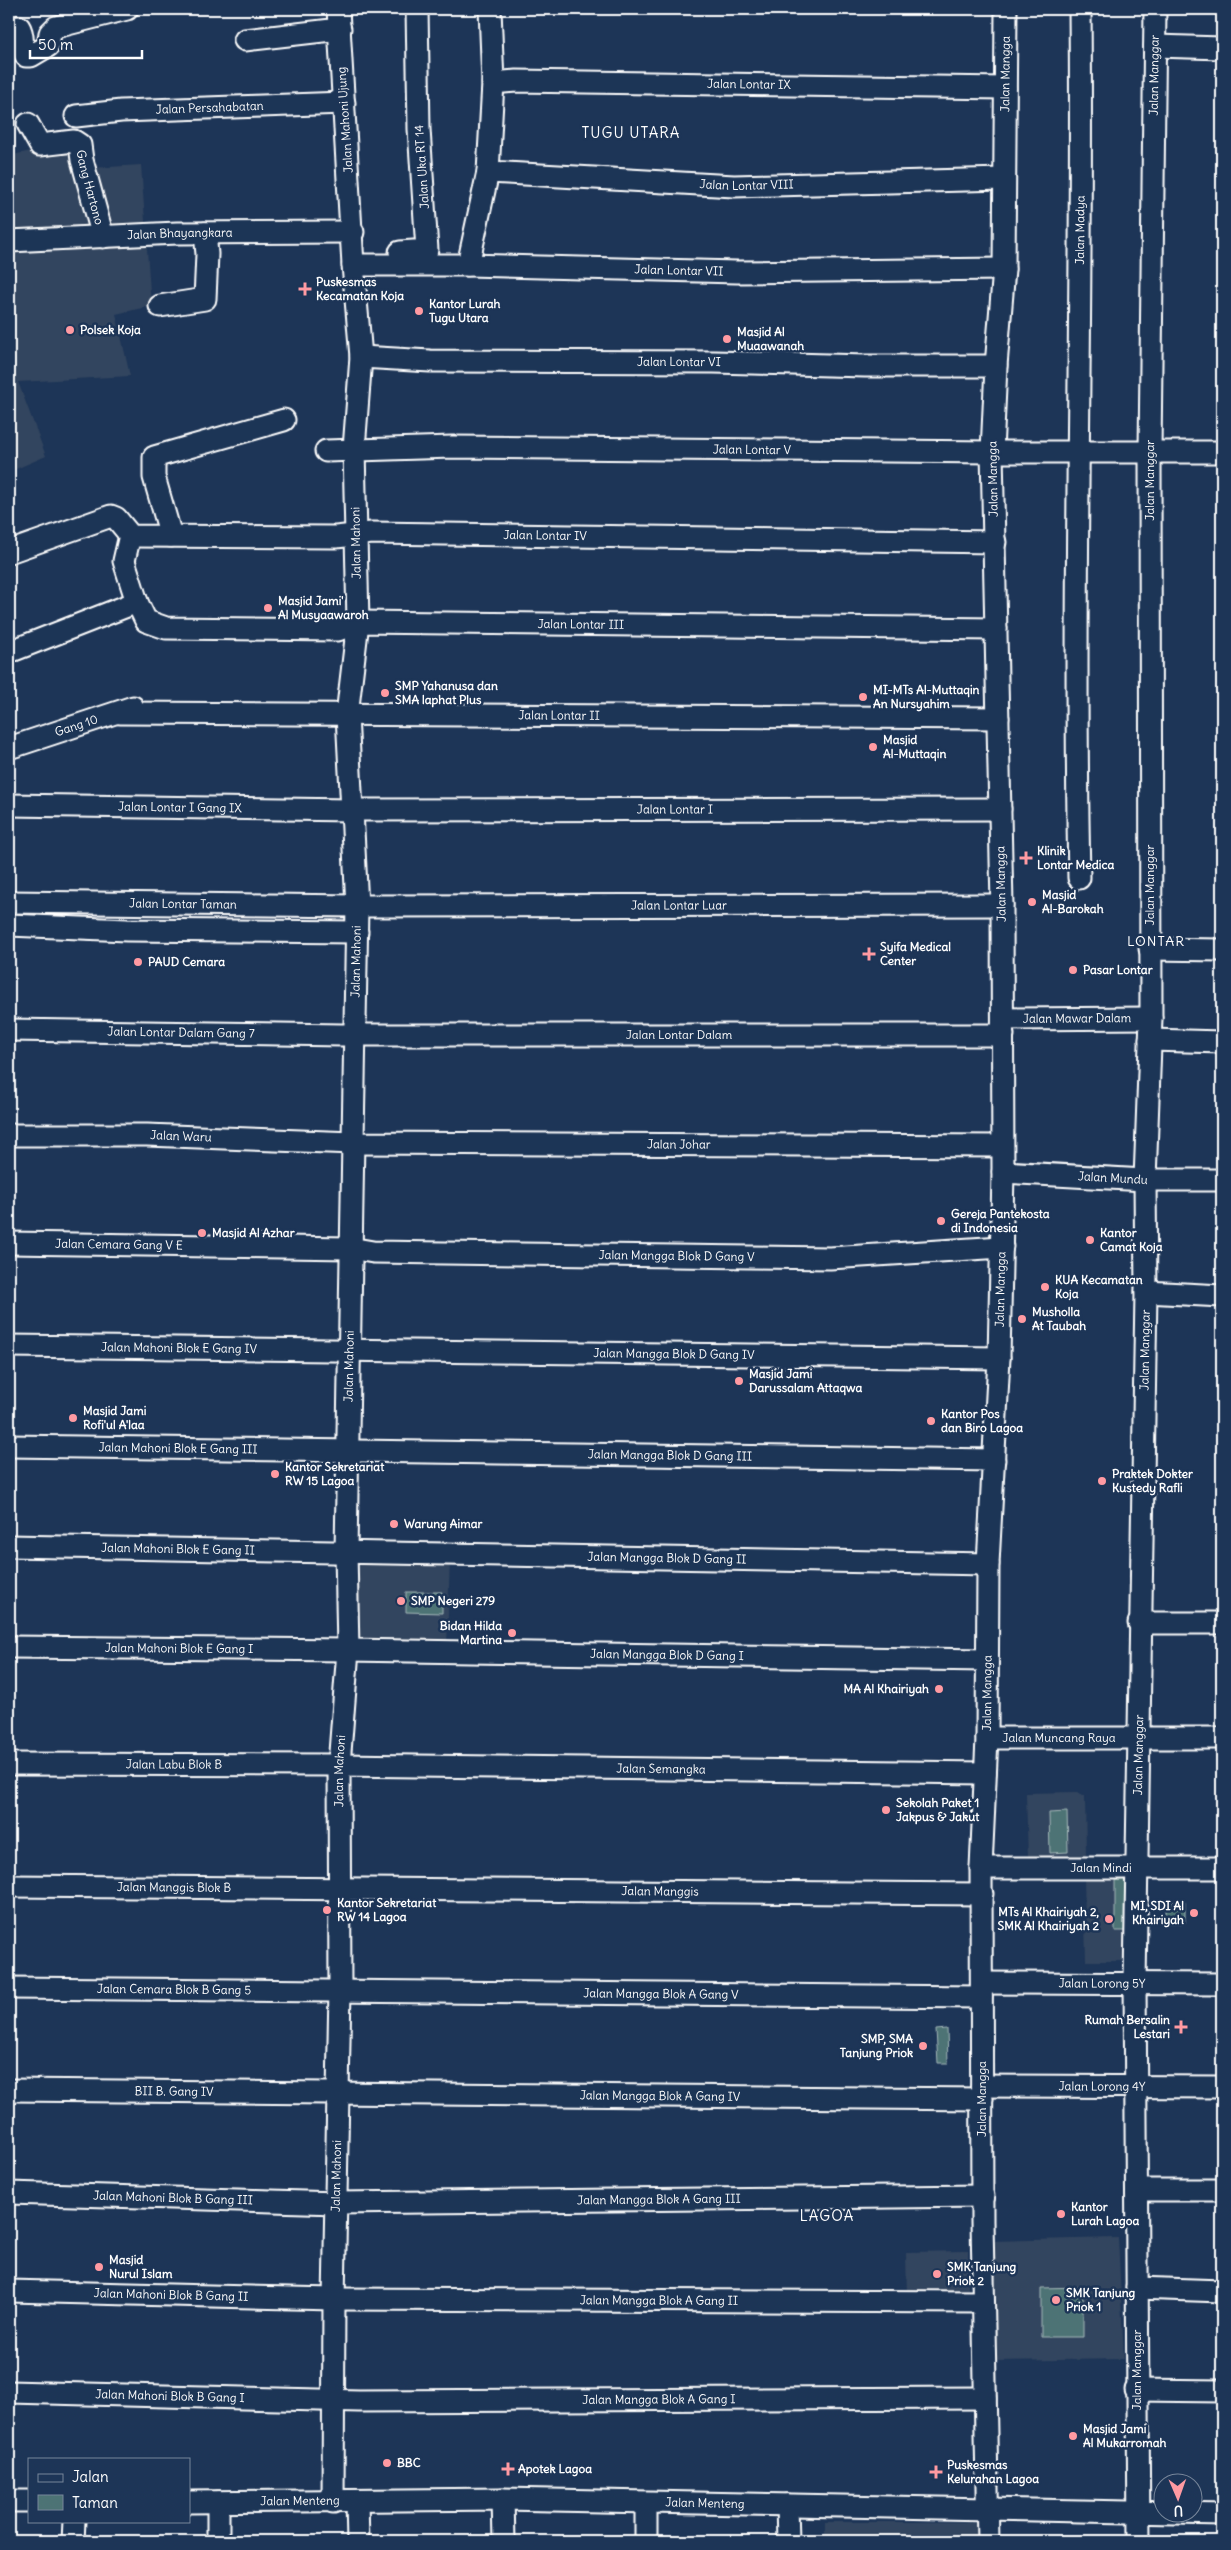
<svg xmlns="http://www.w3.org/2000/svg" width="1231" height="2550" font-family="Delius,sans-serif">
<style>
.built{fill:#33455e}
.green{fill:#4d7375;stroke:#a6b9ba}
.lines{fill:none;stroke-linecap:round;stroke-linejoin:round}
.minor-casing{stroke:#fff;stroke-width:25}
.minor{stroke:#1d3557;stroke-width:21}
.poi-dot{fill:#ff9aa2;stroke:#1d3557;stroke-width:2}
.labels{text-anchor:middle;stroke-width:5;stroke-linejoin:round;paint-order:stroke}
.street-label{font-size:12px;fill:#fff;stroke:#1d3557}
.poi-label{font-size:12px;font-weight:bold;fill:#fff;stroke:#1d3557;text-anchor:start}
.neighbourhood-label{font-size:14px;letter-spacing:1px;fill:#fff;stroke:#1d3557}
.quarter-label{font-size:15px;letter-spacing:1px;fill:#fff;stroke:#1d3557}
</style>
<rect width="100%" height="100%" fill="#1d3557"/>
<filter id="ink" filterUnits="userSpaceOnUse"><feTurbulence type="fractalNoise" baseFrequency=".02" numOctaves="2"/><feDisplacementMap in="SourceGraphic" scale="10" xChannelSelector="R" yChannelSelector="G"/><feConvolveMatrix kernelMatrix="1 2 1 2 8 2 1 2 1" color-interpolation-filters="sRGB"/></filter>
<g filter="url(#ink)">
<path class="built" d="M 65,143 L 76,169 L 141,165 L 151,306 L 116,314 L 130,376 L 18,382 L 46,456 L 9,472 L 9,156 Z
M 355,1558 L 450,1558 L 447,1645 L 351,1643 Z
M 1077,1792 L 1085,1796 L 1086,1857 L 1028,1858 L 1026,1793 Z
M 1133,1875 L 1134,1961 L 1086,1961 L 1084,1877 Z
M 1118,2238 L 1124,2359 L 991,2361 L 991,2241 Z
M 968,2251 L 968,2296 L 907,2297 L 906,2252 Z
M 825,2522 L 976,2522 L 976,2541 L 825,2541 Z"/>
<path class="green" d="M 406,1592 L 442,1592 L 442,1613 L 406,1612 Z
M 1067,1812 L 1068,1852 L 1050,1853 L 1049,1813 Z
M 1131,1879 L 1131,1931 L 1115,1931 L 1115,1880 Z
M 1166,1902 L 1185,1902 L 1185,1923 L 1166,1923 Z
M 947,2029 L 948,2063 L 938,2063 L 936,2030 Z
M 1083,2287 L 1083,2337 L 1041,2337 L 1041,2288 Z"/>
<g class="lines">
<defs>
<g id="minor">
<path d="M 9,28 L 19,27 C 25,36 20,48 26,56 L 31,56 L 48,46 L 50,33 L 56,27 L 127,9"/>
<path d="M 245,40 L 340,29"/>
<path d="M 1155,46 L 1222,48"/>
<path id="s1" d="M 493,83 L 516,81 L 1005,88"/>
<path id="s2" d="M 76,116 L 121,111 L 344,103"/>
<path id="s3" d="M 28,124 L 40,145 L 74,141 L 80,145 L 82,160 L 103,237"/>
<path id="s4" d="M 488,172 L 734,186 L 1004,179"/>
<path id="s5" d="M 9,241 L 177,233 L 353,232"/>
<path d="M 400,252 L 427,250 L 419,129 L 417,9"/>
<path id="s6" d="M 353,265 L 468,265 L 737,272 L 1004,269"/>
<path d="M 468,265 L 488,172 L 493,83 L 490,9"/>
<path d="M 160,306 L 205,299 L 207,254 L 205,233"/>
<path id="s7" d="M 361,357 L 430,361 L 714,362 L 865,366 L 996,366"/>
<path id="s8" d="M 326,451 L 452,447 L 992,452 L 1222,452"/>
<path d="M 130,535 L 124,561 L 137,602"/>
<path d="M 171,536 L 154,477 L 154,457 L 284,420"/>
<path id="s9" d="M 9,552 L 111,516 L 116,518 L 130,535 L 135,536 L 336,537 L 372,533 L 995,542"/>
<path id="s10" d="M 9,652 L 137,602 L 146,621 L 166,628 L 338,630 L 358,622 L 996,629"/>
<path id="s11" d="M 120,713 L 998,718"/>
<path id="s12" d="M 9,748 L 133,707"/>
<path id="s13" d="M 9,805 L 351,810 L 1000,809"/>
<path id="s14" d="M 1079,878 C 1073,588 1083,298 1080,9"/>
<path id="s15" d="M 9,902 L 357,906 L 1002,905"/>
<path d="M 9,925 L 127,930 L 357,932"/>
<path d="M 1150,949 L 1222,950"/>
<path id="s16" d="M 1003,1019 L 1151,1018"/>
<path id="s17" d="M 9,1030 L 342,1035 L 1003,1035"/>
<path d="M 1150,1040 L 1222,1042"/>
<path id="s18" d="M 9,1135 L 147,1135 L 354,1143 L 1002,1146"/>
<path id="s19" d="M 1003,1172 L 1145,1180 L 1222,1180"/>
<path id="s20" d="M 9,1243 L 350,1248 L 373,1252 L 830,1258 L 1002,1247"/>
<path d="M 1146,1292 L 1222,1296"/>
<path id="s21" d="M 9,1346 L 999,1358"/>
<path id="s22" d="M 9,1446 L 994,1460"/>
<path id="s23" d="M 9,1546 L 988,1564"/>
<path d="M 1139,1623 L 1222,1623"/>
<path id="s24" d="M 9,1647 L 348,1650 L 986,1660"/>
<path id="s25" d="M 987,1738 L 1222,1738"/>
<path id="s26" d="M 9,1764 L 339,1765 L 985,1773"/>
<path id="s27" d="M 981,1868 L 1222,1868"/>
<path id="s28" d="M 9,1886 L 982,1894"/>
<path id="s29" d="M 982,1983 L 1222,1984"/>
<path id="s30" d="M 9,1988 L 981,1997"/>
<path id="s31" d="M 982,2086 L 1222,2087"/>
<path id="s32" d="M 9,2090 L 982,2099"/>
<path d="M 1137,2190 L 1222,2190"/>
<path id="s33" d="M 9,2193 L 336,2203 L 983,2196"/>
<path d="M 1137,2288 L 1222,2291"/>
<path id="s34" d="M 9,2291 L 334,2299 L 983,2302"/>
<path d="M 1136,2390 L 1222,2391"/>
<path id="s35" d="M 9,2392 L 359,2401 L 985,2398"/>
<path d="M 503,2499 L 504,2541"/>
<path d="M 9,2501 L 29,2501"/>
<path id="s36" d="M 189,2502 L 503,2499 L 1222,2514"/>
<path id="s37" d="M 333,2502 L 334,2299 L 340,1990 L 339,1765 L 348,1650 L 346,1551 L 357,906 L 347,715 L 358,622 L 354,449 L 361,357 L 353,265 L 338,9"/>
<path d="M 357,2502 L 358,2541"/>
<path d="M 646,2503 L 646,2541"/>
<path d="M 787,2505 L 788,2541"/>
<path d="M 73,2541 L 74,2521"/>
<path d="M 218,2541 L 218,2502"/>
<path id="s38" d="M 988,2541 L 982,2221 L 981,1868 L 987,1738 L 988,1564 L 999,1358 L 1003,1172 L 1002,905 L 992,452 L 996,366 L 1004,269 L 1006,9"/>
<path id="s39" d="M 1139,2541 L 1135,1982 L 1146,1292 L 1145,1180 L 1151,1018 L 1150,452 L 1155,9"/>
</g>
</defs>
<use href="#minor" class="minor-casing"/>
<use href="#minor" class="minor"/>
</g>
</g>
<g class="poi-dot">
<path d="M302.5 281.5h5v5h5v5h-5v5h-5v-5h-5v-5h5z"/>
<circle cx="419" cy="311" r="5"/>
<circle cx="70" cy="330" r="5"/>
<circle cx="727" cy="339" r="5"/>
<circle cx="268" cy="608" r="5"/>
<circle cx="385" cy="693" r="5"/>
<circle cx="863" cy="697" r="5"/>
<circle cx="873" cy="747" r="5"/>
<path d="M1023.5 850.5h5v5h5v5h-5v5h-5v-5h-5v-5h5z"/>
<circle cx="1032" cy="902" r="5"/>
<path d="M866.5 946.5h5v5h5v5h-5v5h-5v-5h-5v-5h5z"/>
<circle cx="138" cy="962" r="5"/>
<circle cx="1073" cy="970" r="5"/>
<circle cx="941" cy="1221" r="5"/>
<circle cx="202" cy="1233" r="5"/>
<circle cx="1090" cy="1240" r="5"/>
<circle cx="1045" cy="1287" r="5"/>
<circle cx="1022" cy="1319" r="5"/>
<circle cx="739" cy="1381" r="5"/>
<circle cx="73" cy="1418" r="5"/>
<circle cx="931" cy="1421" r="5"/>
<circle cx="275" cy="1474" r="5"/>
<circle cx="1102" cy="1481" r="5"/>
<circle cx="394" cy="1524" r="5"/>
<circle cx="401" cy="1601" r="5"/>
<circle cx="512" cy="1633" r="5"/>
<circle cx="939" cy="1689" r="5"/>
<circle cx="886" cy="1810" r="5"/>
<circle cx="327" cy="1910" r="5"/>
<circle cx="1194" cy="1913" r="5"/>
<circle cx="1109" cy="1919" r="5"/>
<path d="M1178.5 2019.5h5v5h5v5h-5v5h-5v-5h-5v-5h5z"/>
<circle cx="923" cy="2046" r="5"/>
<circle cx="1061" cy="2214" r="5"/>
<circle cx="99" cy="2267" r="5"/>
<circle cx="937" cy="2274" r="5"/>
<circle cx="1056" cy="2300" r="5"/>
<circle cx="1073" cy="2436" r="5"/>
<circle cx="387" cy="2463" r="5"/>
<path d="M505.5 2461.5h5v5h5v5h-5v5h-5v-5h-5v-5h5z"/>
<path d="M933.5 2464.5h5v5h5v5h-5v5h-5v-5h-5v-5h5z"/>
</g>
<g class="labels">
<g class="street-label">
<text dy="4" stroke="none"><textPath href="#s38" startOffset="2468">Jalan Mangga</textPath></text>
<text dy="4" stroke="none"><textPath href="#s39" startOffset="2466">Jalan Manggar</textPath></text>
<text dy="4" stroke="none"><textPath href="#s1" startOffset="256">Jalan Lontar IX</textPath></text>
<text dy="4" stroke="none"><textPath href="#s2" startOffset="134">Jalan Persahabatan</textPath></text>
<text transform="translate(345 120) rotate(-94)" y="4">Jalan Mahoni Ujung</text>
<text transform="translate(422 167) rotate(-94)" y="4">Jalan Uka RT 14</text>
<text dy="4" stroke="none"><textPath href="#s4" startOffset="259">Jalan Lontar VIII</textPath></text>
<text dy="4" stroke="none"><textPath href="#s3" startOffset="109">Gang Hartono</textPath></text>
<text dy="4" stroke="none"><textPath href="#s14" startOffset="648">Jalan Madya</textPath></text>
<text dy="4" stroke="none"><textPath href="#s5" startOffset="171">Jalan Bhayangkara</textPath></text>
<text dy="4" stroke="none"><textPath href="#s6" startOffset="326">Jalan Lontar VII</textPath></text>
<text dy="4" stroke="none"><textPath href="#s7" startOffset="318">Jalan Lontar VI</textPath></text>
<text dy="4" stroke="none"><textPath href="#s8" startOffset="426">Jalan Lontar V</textPath></text>
<text transform="translate(993 479) rotate(-91)" y="4">Jalan Mangga</text>
<text dy="4" stroke="none"><textPath href="#s39" startOffset="2061">Jalan Manggar</textPath></text>
<text dy="4" stroke="none"><textPath href="#s9" startOffset="551">Jalan Lontar IV</textPath></text>
<text transform="translate(356 543) rotate(-91)" y="4">Jalan Mahoni</text>
<text dy="4" stroke="none"><textPath href="#s10" startOffset="596">Jalan Lontar III</textPath></text>
<text dy="4" stroke="none"><textPath href="#s11" startOffset="439">Jalan Lontar II</textPath></text>
<text dy="4" stroke="none"><textPath href="#s12" startOffset="71">Gang 10</textPath></text>
<text dy="4" stroke="none"><textPath href="#s13" startOffset="171">Jalan Lontar I Gang IX</textPath></text>
<text dy="4" stroke="none"><textPath href="#s13" startOffset="666">Jalan Lontar I</textPath></text>
<text transform="translate(1001 884) rotate(-91)" y="4">Jalan Mangga</text>
<text transform="translate(1150 885) rotate(-90)" y="4">Jalan Manggar</text>
<text dy="4" stroke="none"><textPath href="#s15" startOffset="174">Jalan Lontar Taman</textPath></text>
<text dy="4" stroke="none"><textPath href="#s15" startOffset="670">Jalan Lontar Luar</textPath></text>
<text dy="4" stroke="none"><textPath href="#s37" startOffset="1541">Jalan Mahoni</textPath></text>
<text dy="4" stroke="none"><textPath href="#s16" startOffset="74">Jalan Mawar Dalam</textPath></text>
<text dy="4" stroke="none"><textPath href="#s17" startOffset="172">Jalan Lontar Dalam Gang 7</textPath></text>
<text dy="4" stroke="none"><textPath href="#s17" startOffset="670">Jalan Lontar Dalam</textPath></text>
<text dy="4" stroke="none"><textPath href="#s18" startOffset="172">Jalan Waru</textPath></text>
<text dy="4" stroke="none"><textPath href="#s18" startOffset="670">Jalan Johar</textPath></text>
<text dy="4" stroke="none"><textPath href="#s19" startOffset="110">Jalan Mundu</textPath></text>
<text dy="4" stroke="none"><textPath href="#s20" startOffset="110">Jalan Cemara Gang V E</textPath></text>
<text dy="4" stroke="none"><textPath href="#s20" startOffset="668">Jalan Mangga Blok D Gang V</textPath></text>
<text dy="4" stroke="none"><textPath href="#s38" startOffset="1252">Jalan Mangga</textPath></text>
<text dy="4" stroke="none"><textPath href="#s21" startOffset="170">Jalan Mahoni Blok E Gang IV</textPath></text>
<text dy="4" stroke="none"><textPath href="#s39" startOffset="1191">Jalan Manggar</textPath></text>
<text dy="4" stroke="none"><textPath href="#s21" startOffset="665">Jalan Mangga Blok D Gang IV</textPath></text>
<text dy="4" stroke="none"><textPath href="#s37" startOffset="1136">Jalan Mahoni</textPath></text>
<text dy="4" stroke="none"><textPath href="#s22" startOffset="169">Jalan Mahoni Blok E Gang III</textPath></text>
<text dy="4" stroke="none"><textPath href="#s22" startOffset="661">Jalan Mangga Blok D Gang III</textPath></text>
<text dy="4" stroke="none"><textPath href="#s23" startOffset="169">Jalan Mahoni Blok E Gang II</textPath></text>
<text dy="4" stroke="none"><textPath href="#s23" startOffset="658">Jalan Mangga Blok D Gang II</textPath></text>
<text dy="4" stroke="none"><textPath href="#s24" startOffset="170">Jalan Mahoni Blok E Gang I</textPath></text>
<text dy="4" stroke="none"><textPath href="#s24" startOffset="658">Jalan Mangga Blok D Gang I</textPath></text>
<text dy="4" stroke="none"><textPath href="#s38" startOffset="848">Jalan Mangga</textPath></text>
<text dy="4" stroke="none"><textPath href="#s25" startOffset="72">Jalan Muncang Raya</textPath></text>
<text dy="4" stroke="none"><textPath href="#s39" startOffset="786">Jalan Manggar</textPath></text>
<text dy="4" stroke="none"><textPath href="#s26" startOffset="165">Jalan Labu Blok B</textPath></text>
<text dy="4" stroke="none"><textPath href="#s26" startOffset="652">Jalan Semangka</textPath></text>
<text dy="4" stroke="none"><textPath href="#s37" startOffset="731">Jalan Mahoni</textPath></text>
<text dy="4" stroke="none"><textPath href="#s27" startOffset="120">Jalan Mindi</textPath></text>
<text dy="4" stroke="none"><textPath href="#s28" startOffset="165">Jalan Manggis Blok B</textPath></text>
<text dy="4" stroke="none"><textPath href="#s28" startOffset="651">Jalan Manggis</textPath></text>
<text dy="4" stroke="none"><textPath href="#s29" startOffset="120">Jalan Lorong 5Y</textPath></text>
<text dy="4" stroke="none"><textPath href="#s30" startOffset="165">Jalan Cemara Blok B Gang 5</textPath></text>
<text dy="4" stroke="none"><textPath href="#s30" startOffset="652">Jalan Mangga Blok A Gang V</textPath></text>
<text dy="4" stroke="none"><textPath href="#s31" startOffset="120">Jalan Lorong 4Y</textPath></text>
<text dy="4" stroke="none"><textPath href="#s32" startOffset="165">BII B. Gang IV</textPath></text>
<text dy="4" stroke="none"><textPath href="#s32" startOffset="651">Jalan Mangga Blok A Gang IV</textPath></text>
<text transform="translate(982 2099) rotate(-90)" y="4">Jalan Mangga</text>
<text dy="4" stroke="none"><textPath href="#s37" startOffset="326">Jalan Mahoni</textPath></text>
<text dy="4" stroke="none"><textPath href="#s33" startOffset="164">Jalan Mahoni Blok B Gang III</textPath></text>
<text dy="4" stroke="none"><textPath href="#s33" startOffset="650">Jalan Mangga Blok A Gang III</textPath></text>
<text dy="4" stroke="none"><textPath href="#s34" startOffset="162">Jalan Mahoni Blok B Gang II</textPath></text>
<text dy="4" stroke="none"><textPath href="#s34" startOffset="650">Jalan Mangga Blok A Gang II</textPath></text>
<text transform="translate(1137 2370) rotate(-90)" y="4">Jalan Manggar</text>
<text dy="4" stroke="none"><textPath href="#s35" startOffset="161">Jalan Mahoni Blok B Gang I</textPath></text>
<text dy="4" stroke="none"><textPath href="#s35" startOffset="650">Jalan Mangga Blok A Gang I</textPath></text>
<text dy="4" stroke="none"><textPath href="#s36" startOffset="111">Jalan Menteng</textPath></text>
<text dy="4" stroke="none"><textPath href="#s36" startOffset="516">Jalan Menteng</textPath></text>
</g>
<g class="poi-label">
<text x="316" y="286">Puskesmas<tspan x="316" dy="14">Kecamatan Koja</tspan></text>
<text x="429" y="308">Kantor Lurah<tspan x="429" dy="14">Tugu Utara</tspan></text>
<text x="80" y="334">Polsek Koja</text>
<text x="737" y="336">Masjid Al<tspan x="737" dy="14">Muaawanah</tspan></text>
<text x="278" y="605">Masjid Jami'<tspan x="278" dy="14">Al Musyaawaroh</tspan></text>
<text x="395" y="690">SMP Yahanusa dan<tspan x="395" dy="14">SMA laphat Plus</tspan></text>
<text x="873" y="694">MI-MTs Al-Muttaqin<tspan x="873" dy="14">An Nursyahim</tspan></text>
<text x="883" y="744">Masjid<tspan x="883" dy="14">Al-Muttaqin</tspan></text>
<text x="1037" y="855">Klinik<tspan x="1037" dy="14">Lontar Medica</tspan></text>
<text x="1042" y="899">Masjid<tspan x="1042" dy="14">Al-Barokah</tspan></text>
<text x="880" y="951">Syifa Medical<tspan x="880" dy="14">Center</tspan></text>
<text x="148" y="966">PAUD Cemara</text>
<text x="1083" y="974">Pasar Lontar</text>
<text x="951" y="1218">Gereja Pantekosta<tspan x="951" dy="14">di Indonesia</tspan></text>
<text x="212" y="1237">Masjid Al Azhar</text>
<text x="1100" y="1237">Kantor<tspan x="1100" dy="14">Camat Koja</tspan></text>
<text x="1055" y="1284">KUA Kecamatan<tspan x="1055" dy="14">Koja</tspan></text>
<text x="1032" y="1316">Musholla<tspan x="1032" dy="14">At Taubah</tspan></text>
<text x="749" y="1378">Masjid Jami<tspan x="749" dy="14">Darussalam Attaqwa</tspan></text>
<text x="83" y="1415">Masjid Jami<tspan x="83" dy="14">Rofi'ul A'laa</tspan></text>
<text x="941" y="1418">Kantor Pos<tspan x="941" dy="14">dan Biro Lagoa</tspan></text>
<text x="285" y="1471">Kantor Sekretariat<tspan x="285" dy="14">RW 15 Lagoa</tspan></text>
<text x="1112" y="1478">Praktek Dokter<tspan x="1112" dy="14">Kustedy Rafli</tspan></text>
<text x="404" y="1528">Warung Aimar</text>
<text x="411" y="1605">SMP Negeri 279</text>
<text x="502" y="1630" text-anchor="end">Bidan Hilda<tspan x="502" dy="14">Martina</tspan></text>
<text x="929" y="1693" text-anchor="end">MA Al Khairiyah</text>
<text x="896" y="1807">Sekolah Paket 1<tspan x="896" dy="14">Jakpus &amp; Jakut</tspan></text>
<text x="337" y="1907">Kantor Sekretariat<tspan x="337" dy="14">RW 14 Lagoa</tspan></text>
<text x="1184" y="1910" text-anchor="end">MI, SDI Al<tspan x="1184" dy="14">Khairiyah</tspan></text>
<text x="1099" y="1916" text-anchor="end">MTs Al Khairiyah 2,<tspan x="1099" dy="14">SMK Al Khairiyah 2</tspan></text>
<text x="1170" y="2024" text-anchor="end">Rumah Bersalin<tspan x="1170" dy="14">Lestari</tspan></text>
<text x="913" y="2043" text-anchor="end">SMP, SMA<tspan x="913" dy="14">Tanjung Priok</tspan></text>
<text x="1071" y="2211">Kantor<tspan x="1071" dy="14">Lurah Lagoa</tspan></text>
<text x="109" y="2264">Masjid<tspan x="109" dy="14">Nurul Islam</tspan></text>
<text x="947" y="2271">SMK Tanjung<tspan x="947" dy="14">Priok 2</tspan></text>
<text x="1066" y="2297">SMK Tanjung<tspan x="1066" dy="14">Priok 1</tspan></text>
<text x="1083" y="2433">Masjid Jami<tspan x="1083" dy="14">Al Mukarromah</tspan></text>
<text x="397" y="2467">BBC</text>
<text x="947" y="2469">Puskesmas<tspan x="947" dy="14">Kelurahan Lagoa</tspan></text>
<text x="518" y="2473">Apotek Lagoa</text>
</g>
<g class="neighbourhood-label">
<text x="1156" y="946">LONTAR</text>
</g>
<g class="quarter-label">
<text x="631" y="138">TUGU UTARA</text>
<text x="827" y="2221">LAGOA</text>
</g>
</g>
<rect width="1231" height="2550" fill="none" stroke="#1d3557" stroke-width="30"/>
<rect x="15" y="15" width="1201" height="2520" fill="none" stroke="#fff" stroke-width="2" filter="url(#ink)"/>
<rect x="28" y="2458" width="162" height="65" fill="#1d3557" stroke="#77869a"/>
<rect x="38" y="2474" width="25" height="8" fill="#1d3557" stroke="#77869a"/>
<text x="72" y="2482" font-size="15" fill="#ffffff">Jalan</text>
<rect x="38" y="2495" width="25" height="15" fill="#4d7375" stroke="#77869a"/>
<text x="72" y="2508" font-size="15" fill="#ffffff">Taman</text>
<g transform="translate(1178 2498) rotate(178)"><circle r="24" fill="#1d3557" stroke="#77869a"/>
<path d="M0-4L9 19L0 12L-9 19Z" fill="#ff9aa2"/>
<text y="-8" font-size="14" font-weight="bold" text-anchor="middle" fill="#ffffff">U</text>
</g>
<path d="M30 50v8h112v-8" fill="none" stroke="#ffffff" stroke-width="2.5"/>
<text x="38" y="50" font-size="15" fill="#ffffff" stroke="#1d3557" stroke-width="4" paint-order="stroke">50 m</text>
</svg>
